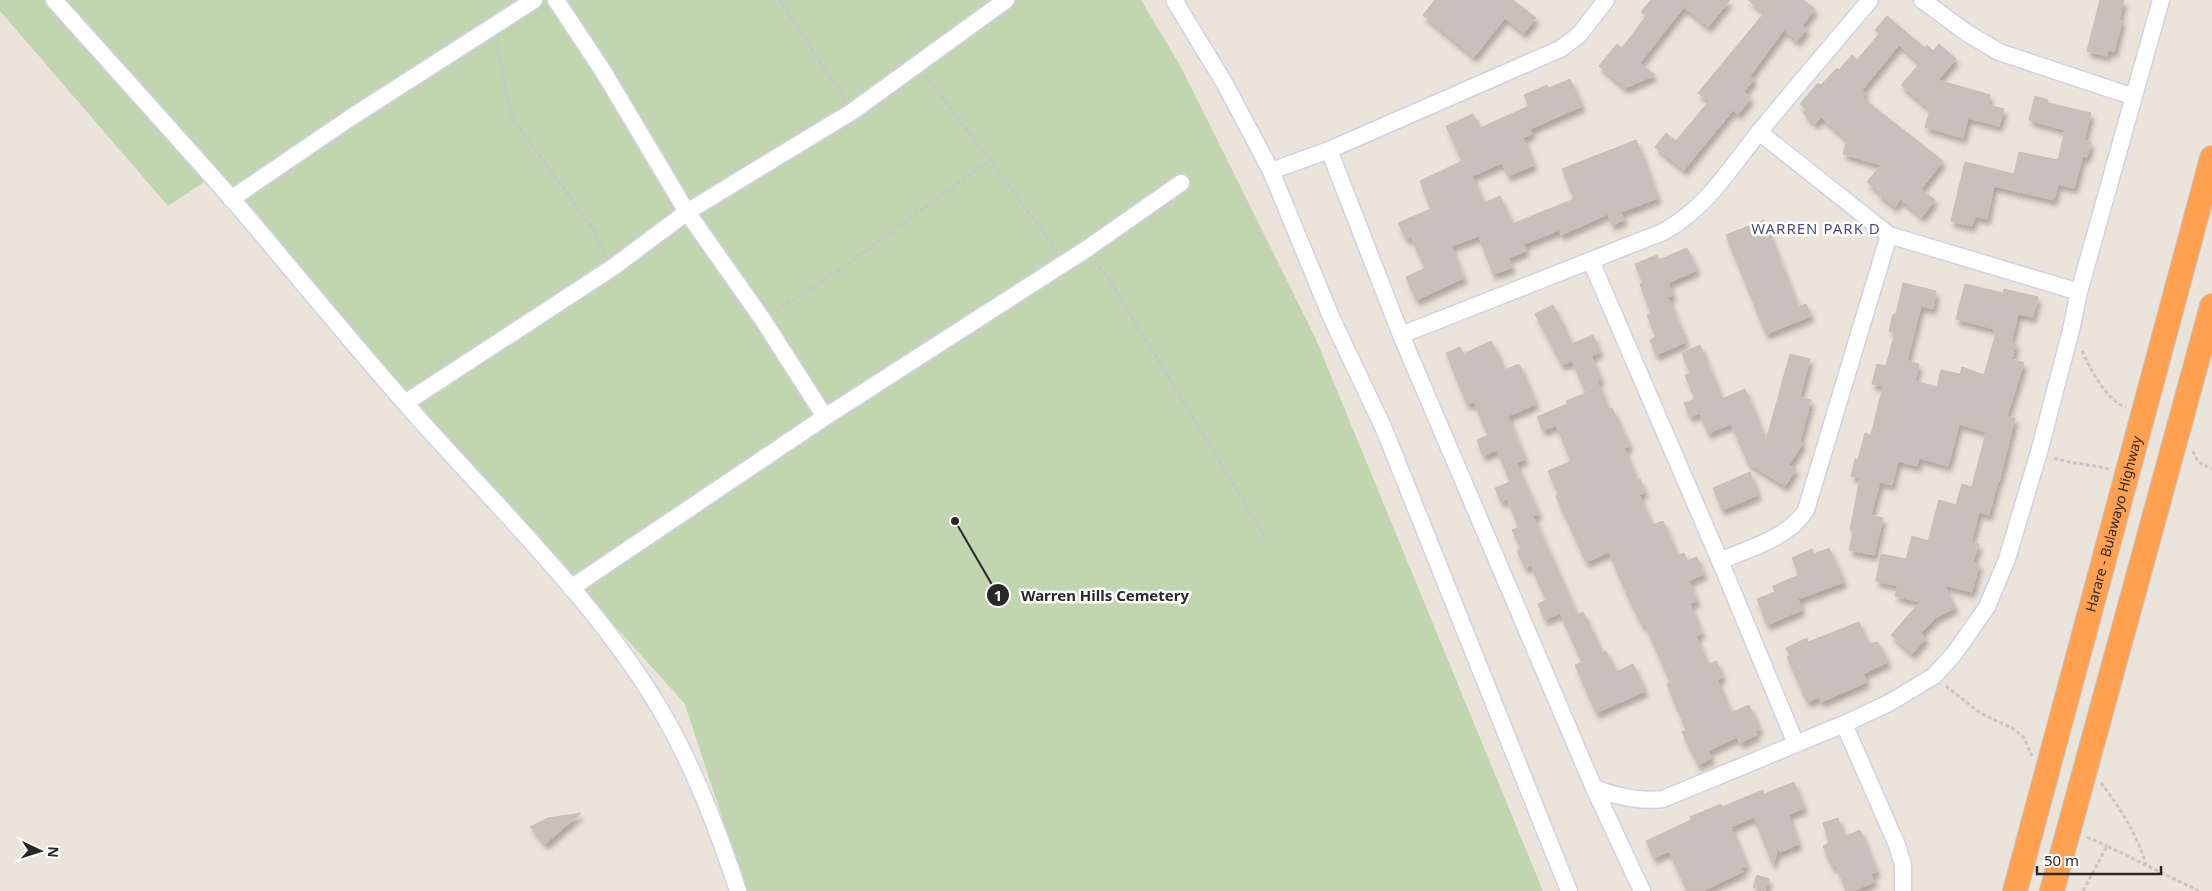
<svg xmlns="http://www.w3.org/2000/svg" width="2212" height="891" font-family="'Noto Sans',sans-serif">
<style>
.cemetery{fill:#c1d5b1}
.building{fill:#c6c1ba;stroke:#c6c0b4;filter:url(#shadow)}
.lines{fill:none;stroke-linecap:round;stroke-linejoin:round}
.minor-casing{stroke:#cfd2e2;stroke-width:19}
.highway-casing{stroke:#c7c7c7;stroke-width:26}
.path{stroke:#c7c7c7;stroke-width:3;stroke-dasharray:4 2.5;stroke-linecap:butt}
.minor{stroke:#fff;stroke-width:16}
.highway{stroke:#ffa151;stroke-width:24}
.labels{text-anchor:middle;stroke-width:5;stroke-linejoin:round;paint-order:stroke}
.street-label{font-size:14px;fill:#282828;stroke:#fff}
.neighbourhood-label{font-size:15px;letter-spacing:1px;fill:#495079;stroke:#fff}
.leader{fill:none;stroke:#282828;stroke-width:2}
.callout-dot{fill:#282828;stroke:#fff;stroke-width:2}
.mark-label{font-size:15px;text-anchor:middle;font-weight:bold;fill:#fff}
.callout-label{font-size:15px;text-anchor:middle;font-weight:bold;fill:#282828;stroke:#fff;stroke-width:5;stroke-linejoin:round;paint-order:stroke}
</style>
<defs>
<filter id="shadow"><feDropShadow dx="3" dy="5.5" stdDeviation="2.5" flood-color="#0004"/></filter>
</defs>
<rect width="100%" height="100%" fill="#ebe4da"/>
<path class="cemetery" d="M 0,0 L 1141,0 L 1181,67 L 1315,337 L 1543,891 L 746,891 L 685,704 L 212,177 L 168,206 L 0,11 Z"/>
<path class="building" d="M 1435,0 L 1513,0 L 1536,18 L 1524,33 L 1505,18 L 1474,57 L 1423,15 Z
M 1651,0 L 1730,0 L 1708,27 L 1684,7 L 1640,63 L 1655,75 L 1625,88 L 1599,66 L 1617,44 L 1622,48 L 1646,16 L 1641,12 Z
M 1748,0 L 1803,0 L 1815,9 L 1802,26 L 1807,29 L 1797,41 L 1784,30 L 1750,76 L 1754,79 L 1744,92 L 1751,98 L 1738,114 L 1733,110 L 1684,170 L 1655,147 L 1666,133 L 1676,141 L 1709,101 L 1698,93 L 1765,12 Z
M 2100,0 L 2124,0 L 2119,21 L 2122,21 L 2114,52 L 2108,50 L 2107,56 L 2087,51 Z
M 1887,16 L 1925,48 L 1927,45 L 1933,51 L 1939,44 L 1956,59 L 1938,80 L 1990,95 L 1988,105 L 2004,109 L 1999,126 L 1968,118 L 1963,138 L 1925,127 L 1930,110 L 1901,85 L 1920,63 L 1899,45 L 1862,90 L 1866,93 L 1863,97 L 1869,103 L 1943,161 L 1921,189 L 1935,200 L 1922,217 L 1900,199 L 1895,207 L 1878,194 L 1879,192 L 1867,182 L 1881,165 L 1843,154 L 1847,140 L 1821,117 L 1815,124 L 1803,113 L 1807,110 L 1800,104 L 1818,83 L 1821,85 L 1837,68 L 1839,70 L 1852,55 L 1857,60 L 1879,34 L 1875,30 Z
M 1570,79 L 1582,106 L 1530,129 L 1532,134 L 1523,138 L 1534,165 L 1508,176 L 1502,163 L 1472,176 L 1484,203 L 1500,196 L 1512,224 L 1574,199 L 1562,169 L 1636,140 L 1658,198 L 1621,212 L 1624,220 L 1612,225 L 1608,214 L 1561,235 L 1559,230 L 1524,244 L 1526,251 L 1508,258 L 1512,268 L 1493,274 L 1479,236 L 1451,246 L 1464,278 L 1416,300 L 1406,277 L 1425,268 L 1411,237 L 1406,239 L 1398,223 L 1431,209 L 1420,181 L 1462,161 L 1446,126 L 1473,114 L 1480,128 L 1529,106 L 1524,95 L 1547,85 L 1549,88 Z
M 2035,96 L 2048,100 L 2048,103 L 2091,113 L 2084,140 L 2091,142 L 2087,157 L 2083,156 L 2074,188 L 2058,184 L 2054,200 L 1994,186 L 1987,219 L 1975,216 L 1972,226 L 1951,221 L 1965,162 L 2014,174 L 2019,152 L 2058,160 L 2065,130 L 2029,120 Z
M 1764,220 L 1798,307 L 1806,304 L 1811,316 L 1766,334 L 1726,235 Z
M 1687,248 L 1697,270 L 1668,283 L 1673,295 L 1668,297 L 1686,342 L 1656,355 L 1650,340 L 1656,337 L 1647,315 L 1651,314 L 1640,284 L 1643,283 L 1635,264 L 1657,255 L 1659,260 Z
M 1903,283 L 1936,291 L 1933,309 L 1921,306 L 1907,361 L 1919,364 L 1915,381 L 1937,387 L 1941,370 L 1960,374 L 1962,367 L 1984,375 L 1996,333 L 1994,333 L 1994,329 L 1956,319 L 1965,284 L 2003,293 L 2004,289 L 2038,297 L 2033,317 L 2018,314 L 2011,342 L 2016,343 L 2012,359 L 2024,363 L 2007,416 L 2015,418 L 1999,482 L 1998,481 L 1989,515 L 1979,512 L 1971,542 L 1979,544 L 1973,562 L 1979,564 L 1972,592 L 1944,585 L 1955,608 L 1935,618 L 1921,633 L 1926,638 L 1912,654 L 1891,635 L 1920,602 L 1895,596 L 1898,586 L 1876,581 L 1881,554 L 1906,559 L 1912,536 L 1928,541 L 1939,500 L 1956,505 L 1962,484 L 1972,487 L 1986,432 L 1959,424 L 1948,466 L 1919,458 L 1917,466 L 1898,461 L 1892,485 L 1880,482 L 1871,515 L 1883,518 L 1874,555 L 1849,550 L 1853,532 L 1850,530 L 1860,478 L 1851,476 L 1855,459 L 1858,460 L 1865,433 L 1871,435 L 1883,386 L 1872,384 L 1877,364 L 1886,366 L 1895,332 L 1889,331 L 1893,314 L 1896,314 Z
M 1553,305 L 1572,344 L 1593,335 L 1600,352 L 1591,356 L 1601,379 L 1597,381 L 1609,410 L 1612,408 L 1630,446 L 1624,448 L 1637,481 L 1640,479 L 1645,492 L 1639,495 L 1652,525 L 1663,521 L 1677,556 L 1684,553 L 1687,561 L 1697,557 L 1704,574 L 1689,581 L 1697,601 L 1690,604 L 1702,633 L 1696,636 L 1708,665 L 1716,661 L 1723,677 L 1717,680 L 1731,713 L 1749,705 L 1760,729 L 1755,731 L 1757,735 L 1740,743 L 1737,737 L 1708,751 L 1712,758 L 1698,765 L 1682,732 L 1686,730 L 1667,684 L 1670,682 L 1645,625 L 1642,626 L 1628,597 L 1609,552 L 1586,562 L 1556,496 L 1559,495 L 1548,471 L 1571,461 L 1556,425 L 1543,431 L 1537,417 L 1567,404 L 1566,401 L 1586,393 L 1572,361 L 1562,365 L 1535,314 Z
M 1491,341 L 1505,370 L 1519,364 L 1536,404 L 1508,416 L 1525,459 L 1516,463 L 1539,514 L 1533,516 L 1577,615 L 1583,612 L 1602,653 L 1606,651 L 1616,672 L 1633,664 L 1645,691 L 1596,713 L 1575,665 L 1582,662 L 1560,613 L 1545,620 L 1538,604 L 1546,600 L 1531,565 L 1525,568 L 1517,551 L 1521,549 L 1512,530 L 1519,527 L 1507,499 L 1501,502 L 1495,488 L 1510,482 L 1497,450 L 1483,456 L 1477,440 L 1488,435 L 1474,402 L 1467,405 L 1446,353 L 1460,347 L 1463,354 Z
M 1700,345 L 1722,399 L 1745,389 L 1766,441 L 1790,354 L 1810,359 L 1800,397 L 1811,400 L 1800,441 L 1803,443 L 1789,465 L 1796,469 L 1785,486 L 1748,463 L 1731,424 L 1708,433 L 1700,413 L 1690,417 L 1684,403 L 1695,399 L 1685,375 L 1690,373 L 1682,353 Z
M 1750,472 L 1758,495 L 1722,510 L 1713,488 Z
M 1829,548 L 1844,582 L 1798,599 L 1802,610 L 1767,625 L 1757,599 L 1775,592 L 1773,586 L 1799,575 L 1792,558 L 1812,549 L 1814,554 Z
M 1859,622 L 1868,644 L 1878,642 L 1888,662 L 1863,674 L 1867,682 L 1821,702 L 1819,697 L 1807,702 L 1787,657 L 1790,656 L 1786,648 L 1807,638 L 1808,642 Z
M 1794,782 L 1804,808 L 1788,815 L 1799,844 L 1780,852 L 1778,850 L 1773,865 L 1754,817 L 1731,827 L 1747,866 L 1739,869 L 1744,871 L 1703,891 L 1687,891 L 1669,851 L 1654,858 L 1646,841 L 1691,820 L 1690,817 L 1721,804 L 1722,807 L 1763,790 L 1764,794 Z
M 581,813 L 545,844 L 530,827 L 548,818 Z
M 1838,818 L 1844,837 L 1860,830 L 1877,872 L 1871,874 L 1874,882 L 1853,891 L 1846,891 L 1836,866 L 1832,867 L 1823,846 L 1829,843 L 1823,823 Z
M 1757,875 L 1769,879 L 1765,891 L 1753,887 Z"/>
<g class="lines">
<defs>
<path id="minor" d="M 54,0 C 113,66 173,132 232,199 C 290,267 346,336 405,403 C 493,504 603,606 668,723 C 698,777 719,833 738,891
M 556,0 L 603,71 L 687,212 L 763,320 L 825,417
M 1174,0 L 1225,84 L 1271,171 L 1332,319 L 1384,429 L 1569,891
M 1922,0 L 1967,33 L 1999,52 L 2134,97
M 1759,132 L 1889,235 L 2079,292
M 1329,150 L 1401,335 L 1594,788 C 1617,796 1638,802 1663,799 L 1844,724 L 1889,703 L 1934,676 L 1954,654 L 1987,607 L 2007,559 L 2039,452 L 2071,330 L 2079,292 L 2161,0
M 1271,171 L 1329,150 L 1560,49 L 1579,35 L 1606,0
M 231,199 L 350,118 L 534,0
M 1591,261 L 1720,561
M 1401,335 L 1663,232 C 1708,207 1728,170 1760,131 C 1796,87 1833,44 1870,0
M 405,403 L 612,268 L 687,212 L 853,111 L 1006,0
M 571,588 L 825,417 L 1085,250 L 1181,183
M 1844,724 L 1897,845 L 1903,865 L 1903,891
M 1796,744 L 1720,561 C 1748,549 1790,537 1806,510 L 1889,235
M 1594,788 L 1642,891"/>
<g id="highway">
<path id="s1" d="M 2015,891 L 2212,158"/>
<path d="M 2052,891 L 2212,306"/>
</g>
</defs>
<use href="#minor" class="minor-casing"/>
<use href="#highway" class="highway-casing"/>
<path class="path" d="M 779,0 L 845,99
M 496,42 L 512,118 L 595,231 L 605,254
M 926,75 L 1057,250
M 1095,262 L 1107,276 L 1265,536
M 776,311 L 842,268 L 990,160
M 2082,351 C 2090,368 2107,402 2126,407
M 2193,451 L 2198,462 L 2212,469
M 2054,458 C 2072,464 2090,464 2109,469
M 1946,686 L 1980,713 L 2012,728 L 2021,735 L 2024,738 L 2032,756
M 2101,783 C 2120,807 2137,835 2146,864
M 2087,837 L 2107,846
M 2083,891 L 2107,846 L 2199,891"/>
<use href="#minor" class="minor"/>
<use href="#highway" class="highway"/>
</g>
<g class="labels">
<g class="street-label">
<text dy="5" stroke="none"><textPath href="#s1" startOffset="380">Harare - Bulawayo Highway</textPath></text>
</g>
<g class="neighbourhood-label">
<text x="1816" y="234">WARREN PARK D</text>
</g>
</g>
<path class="leader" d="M955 521L998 595"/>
<g class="callout-dot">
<circle cx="955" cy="521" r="5"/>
<circle cx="998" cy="595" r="12"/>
</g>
<g class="mark-label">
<text x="998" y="601">1</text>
</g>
<g class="callout-label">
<text x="1105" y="601">Warren Hills Cemetery</text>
</g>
<g transform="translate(40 851) rotate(94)" stroke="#ffffff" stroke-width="4" paint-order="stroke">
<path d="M0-4L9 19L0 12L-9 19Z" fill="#282828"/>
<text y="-8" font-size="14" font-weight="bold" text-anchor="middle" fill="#282828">N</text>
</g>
<path d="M2037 866v8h124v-8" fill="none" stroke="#282828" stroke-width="2.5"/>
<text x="2044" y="866" font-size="15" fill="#282828" stroke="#ffffff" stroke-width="4" paint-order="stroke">50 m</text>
</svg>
